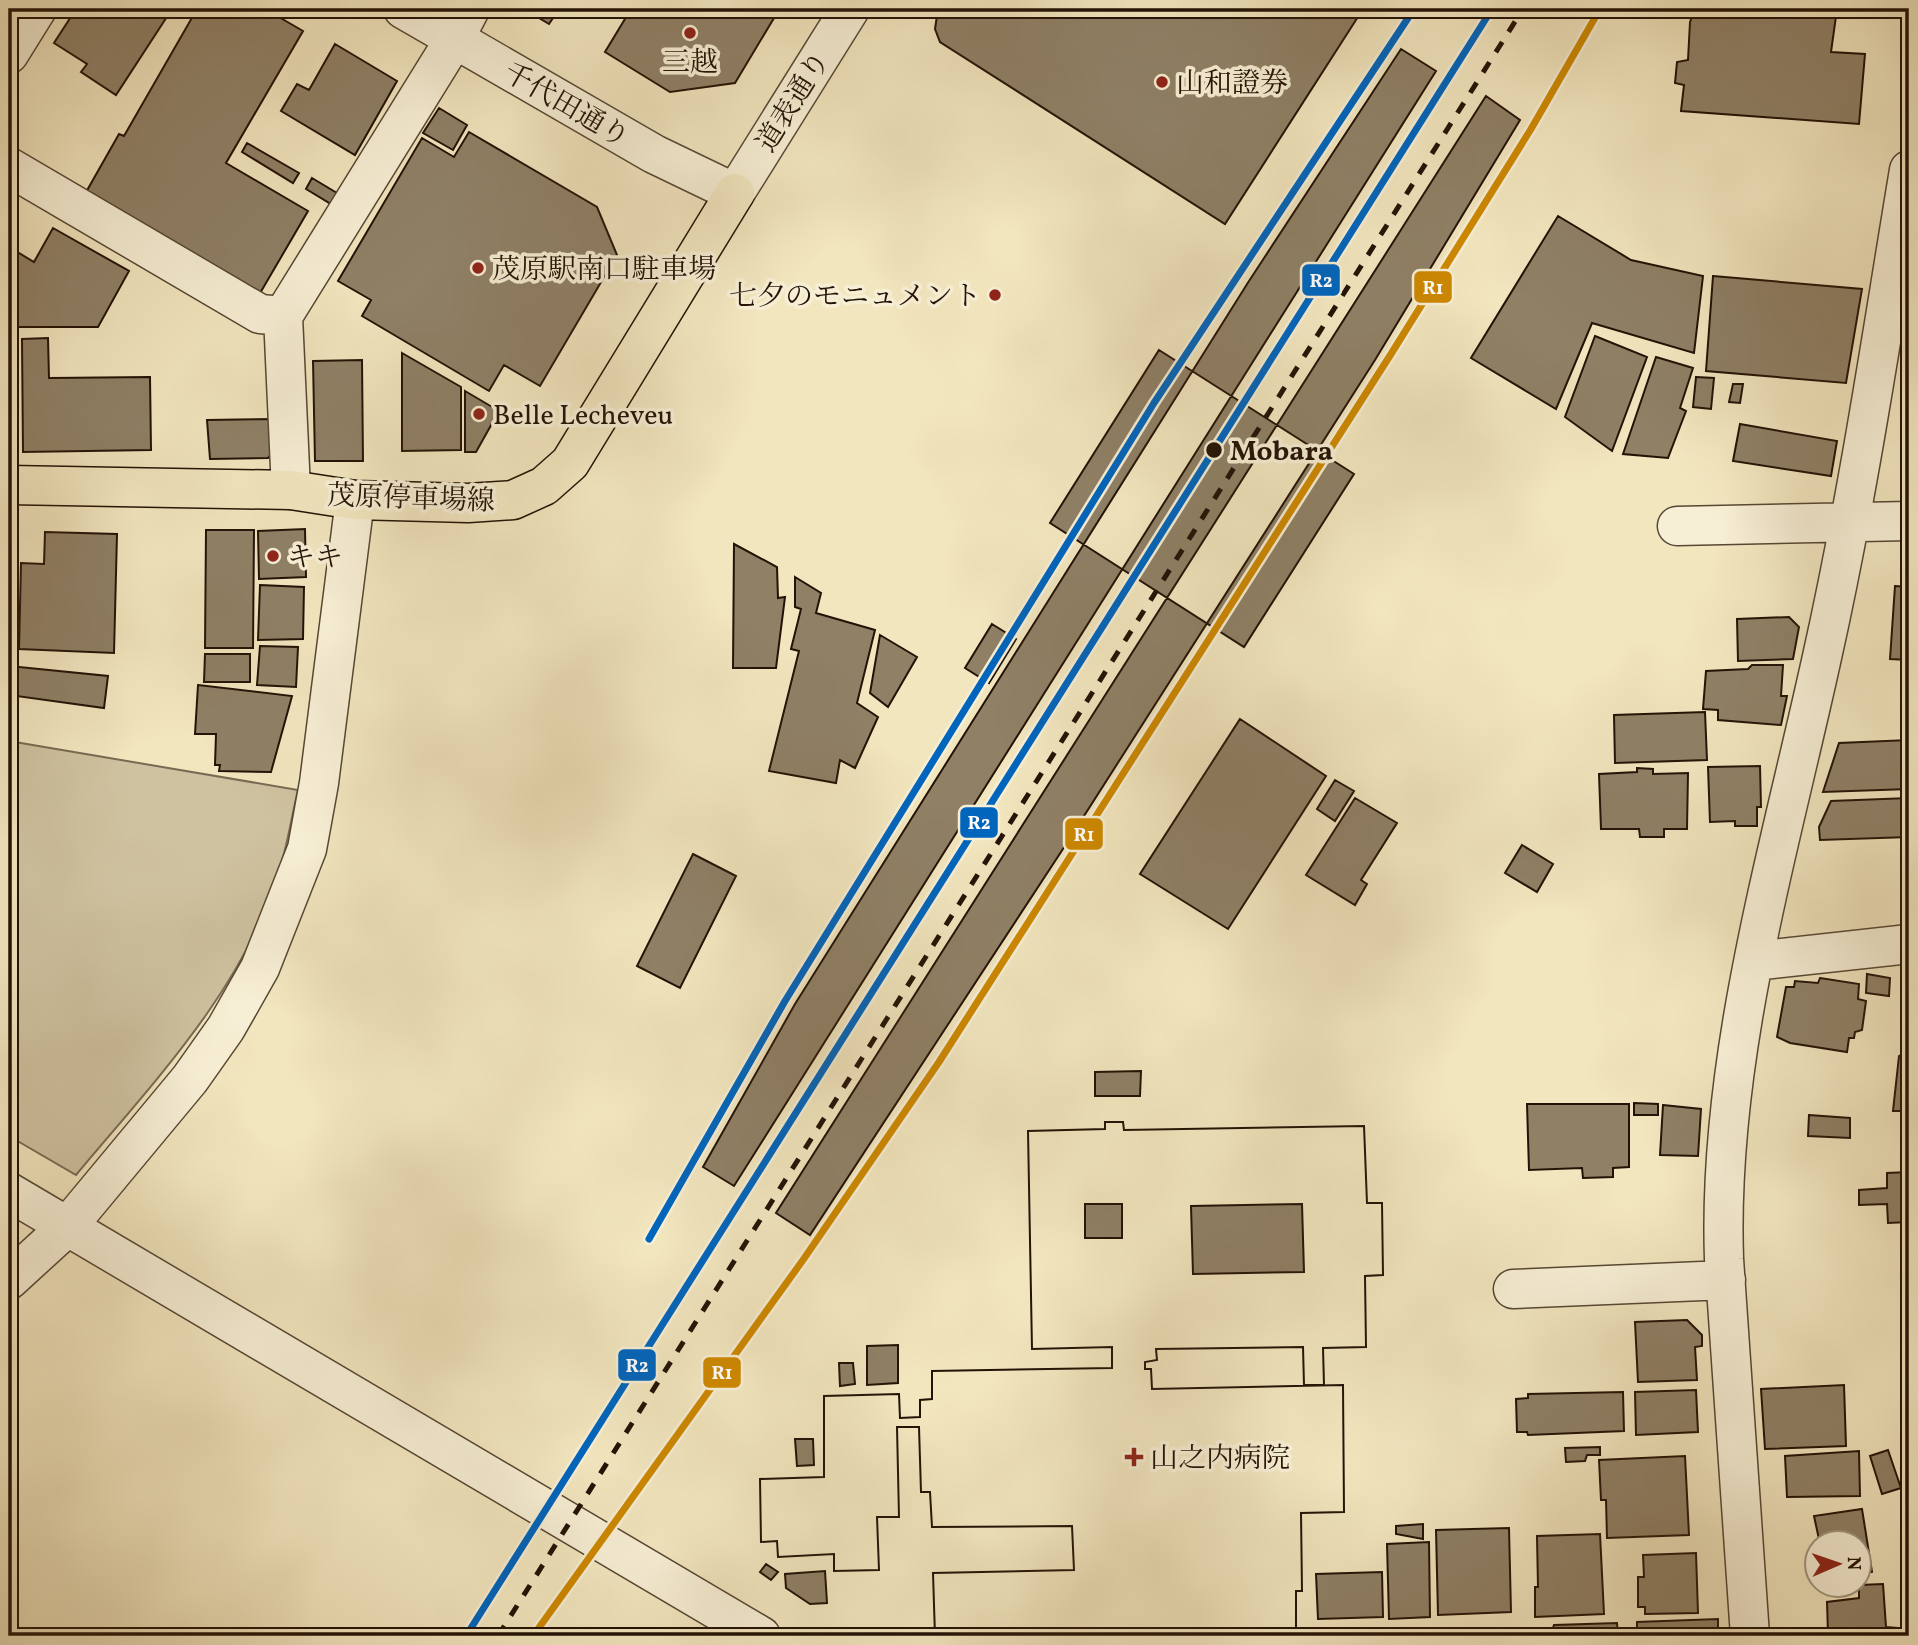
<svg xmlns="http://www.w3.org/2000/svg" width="1918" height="1645" font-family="Vollkorn,'Noto Serif JP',serif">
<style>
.green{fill:#cfc2a0;stroke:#796a53;stroke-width:2}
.building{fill:#8f8066;stroke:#231206;stroke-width:2;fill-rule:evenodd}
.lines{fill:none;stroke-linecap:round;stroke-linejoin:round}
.minor-casing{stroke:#574734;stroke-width:41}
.major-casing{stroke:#231206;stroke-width:41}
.minor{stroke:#f7efd5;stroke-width:38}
.major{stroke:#f2e6bf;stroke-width:38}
.rail{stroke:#231206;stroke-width:5;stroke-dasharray:12 12;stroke-linecap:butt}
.rail-1-casing{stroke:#f7efd5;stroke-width:12}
.rail-2-casing{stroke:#f7efd5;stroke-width:12}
.rail-1{stroke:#cd8801;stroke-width:7}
.rail-2{stroke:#0065bd;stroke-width:7}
.poi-dot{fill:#8f2418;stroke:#f7efd5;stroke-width:2.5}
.stop-dot{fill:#231206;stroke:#f7efd5;stroke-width:2.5}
.labels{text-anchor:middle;stroke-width:7;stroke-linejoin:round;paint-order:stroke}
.poi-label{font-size:28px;fill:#231206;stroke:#f7efd5;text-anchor:start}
.street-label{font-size:28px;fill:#231206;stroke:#f7efd5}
.stop-label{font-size:28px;font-weight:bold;fill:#231206;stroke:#f7efd5;text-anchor:start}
.line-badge{stroke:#f7efd5;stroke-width:2.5}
.badge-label{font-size:19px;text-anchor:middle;font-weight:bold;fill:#fff}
</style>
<rect width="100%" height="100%" fill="#f2e6bf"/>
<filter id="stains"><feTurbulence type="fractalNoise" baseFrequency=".00286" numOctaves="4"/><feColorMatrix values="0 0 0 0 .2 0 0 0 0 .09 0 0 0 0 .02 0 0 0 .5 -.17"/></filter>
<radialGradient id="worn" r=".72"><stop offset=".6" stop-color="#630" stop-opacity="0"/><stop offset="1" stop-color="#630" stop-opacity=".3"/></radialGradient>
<path class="green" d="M 9,741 L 298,790 C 291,819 287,849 277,878 C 241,992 151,1085 76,1175 L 9,1136 Z"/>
<path class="building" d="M 76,9 L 172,9 L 116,95 L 81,72 L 87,64 L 54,43 Z
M 197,9 L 265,9 L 303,31 L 226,163 L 308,211 L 259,295 L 85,194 L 119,134 L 124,136 Z
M 524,9 L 559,9 L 549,24 Z
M 631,9 L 770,9 L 777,13 L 735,83 L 670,92 L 605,52 Z
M 938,9 L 1363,9 L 1225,224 L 940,42 L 935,29 Z
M 1695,9 L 1837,9 L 1831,52 L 1865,54 L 1859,124 L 1681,111 L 1684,85 L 1675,83 L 1677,62 L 1688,60 L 1690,22 Z
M 335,44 L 397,81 L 355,155 L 281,111 L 297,84 L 309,90 Z
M 1401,49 L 1436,71 L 734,1186 L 703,1167 L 795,1004 L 1249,281 Z
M 1486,96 L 1520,120 L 1375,360 L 1061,852 L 810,1235 L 776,1213 Z
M 439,108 L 467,125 L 453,150 L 423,133 Z
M 469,132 L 597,207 L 617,255 L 540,386 L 504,365 L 489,391 L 362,316 L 371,300 L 338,281 L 422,138 L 454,157 Z
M 247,143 L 299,173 L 293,183 L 242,152 Z
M 312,178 L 337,193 L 331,204 L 306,189 Z
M 1558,216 L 1631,260 L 1703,276 L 1694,353 L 1592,323 L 1556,409 L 1471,358 Z
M 53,228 L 129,271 L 98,327 L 9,327 L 9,247 L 34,262 Z
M 1713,276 L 1862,289 L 1846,383 L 1706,371 Z
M 1595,336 L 1647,357 L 1612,451 L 1565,417 Z
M 9,337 L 15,338 L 12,445 L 9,445 Z
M 48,338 L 49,378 L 150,377 L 151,450 L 23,452 L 22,339 Z
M 1159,350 L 1354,474 L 1244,647 L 1050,523 Z
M 1909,351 L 1909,386 L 1903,386 Z
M 402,353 L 461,387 L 461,450 L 402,451 Z
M 1656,357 L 1693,368 L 1680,408 L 1686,411 L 1668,458 L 1623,454 Z
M 362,360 L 363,461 L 315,461 L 313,361 Z
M 1696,377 L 1714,378 L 1711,409 L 1693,407 Z
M 1733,384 L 1743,384 L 1740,403 L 1729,402 Z
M 465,391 L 499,411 L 476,452 L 465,452 Z
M 273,419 L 275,449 L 268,458 L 210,459 L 207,420 Z
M 1740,424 L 1837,441 L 1831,476 L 1733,461 Z
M 305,529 L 306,577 L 259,579 L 258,531 Z
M 206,530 L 254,530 L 253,648 L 205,648 Z
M 45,532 L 117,534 L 114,653 L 19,649 L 21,563 L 44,564 Z
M 734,544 L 777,567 L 778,598 L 785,597 L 776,668 L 733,668 Z
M 795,577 L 821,593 L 816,613 L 875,630 L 857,703 L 878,717 L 855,768 L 840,760 L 836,783 L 769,771 L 799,651 L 791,649 L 801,609 L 795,607 Z
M 260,585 L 304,587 L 303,639 L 258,640 Z
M 1895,586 L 1909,587 L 1909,660 L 1890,659 Z
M 1789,617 L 1799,627 L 1793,659 L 1738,661 L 1737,619 Z
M 992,624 L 1016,639 L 989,683 L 965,668 Z
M 880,635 L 917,657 L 888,707 L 870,693 Z
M 260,646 L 298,647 L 296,687 L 257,685 Z
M 205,654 L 250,654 L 250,682 L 204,682 Z
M 1752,665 L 1783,665 L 1781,696 L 1787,696 L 1781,725 L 1718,720 L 1718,710 L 1703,709 L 1706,671 L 1748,669 Z
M 9,666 L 108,676 L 104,708 L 9,695 Z
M 198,685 L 292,696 L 271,772 L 219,771 L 220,765 L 215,765 L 216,734 L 195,734 Z
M 1705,712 L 1707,760 L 1615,763 L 1614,715 Z
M 1240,719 L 1326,776 L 1228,929 L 1140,874 Z
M 1909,740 L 1909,789 L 1823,792 L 1839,743 Z
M 1760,766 L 1761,807 L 1757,807 L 1757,826 L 1735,826 L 1735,821 L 1710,822 L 1708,767 Z
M 1637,768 L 1653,769 L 1653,774 L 1688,773 L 1687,829 L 1664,829 L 1664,837 L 1640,837 L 1639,829 L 1601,829 L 1599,774 L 1637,772 Z
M 1335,780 L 1354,791 L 1335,821 L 1317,809 Z
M 1355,798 L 1397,823 L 1361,880 L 1367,884 L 1355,905 L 1306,875 Z
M 1909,798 L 1909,837 L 1820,840 L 1819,827 L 1831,801 Z
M 1522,845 L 1553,864 L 1537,892 L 1505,873 Z
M 693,854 L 736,876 L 680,988 L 637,966 Z
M 1867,974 L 1890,978 L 1889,996 L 1866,993 Z
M 1820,978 L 1859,984 L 1858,999 L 1866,1001 L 1862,1030 L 1855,1032 L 1854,1038 L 1849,1038 L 1847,1052 L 1790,1043 L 1777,1037 L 1786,987 L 1794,987 L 1795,981 L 1818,983 Z
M 1909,1042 L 1909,1111 L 1893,1111 L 1899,1056 L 1908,1051 Z
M 1141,1071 L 1140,1096 L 1095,1096 L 1095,1072 Z
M 1634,1103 L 1658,1104 L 1658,1115 L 1634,1115 Z
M 1527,1104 L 1629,1104 L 1629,1167 L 1613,1168 L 1613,1177 L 1583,1178 L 1582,1168 L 1529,1170 Z
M 1663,1105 L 1701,1109 L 1698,1156 L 1660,1155 Z
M 1809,1115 L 1850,1118 L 1850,1138 L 1808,1136 Z
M 1105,1122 L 1123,1122 L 1124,1130 L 1364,1126 L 1367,1203 L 1382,1203 L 1383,1275 L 1365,1276 L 1366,1347 L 1323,1348 L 1324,1385 L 1304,1385 L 1303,1347 L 1156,1349 L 1157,1360 L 1145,1362 L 1145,1369 L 1151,1369 L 1152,1389 L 1343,1385 L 1344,1512 L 1301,1513 L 1302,1591 L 1296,1591 L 1296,1636 L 935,1636 L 933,1573 L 1074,1570 L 1072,1526 L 932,1527 L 930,1492 L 921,1492 L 919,1427 L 897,1427 L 899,1517 L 877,1517 L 879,1570 L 834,1571 L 834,1554 L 778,1557 L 777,1541 L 761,1542 L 760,1479 L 824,1477 L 824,1396 L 899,1394 L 900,1418 L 920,1417 L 920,1400 L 932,1399 L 932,1371 L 1112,1368 L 1112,1347 L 1032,1349 L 1028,1131 L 1105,1129 ZM 1085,1204 L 1122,1204 L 1122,1238 L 1085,1238 ZM 1302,1204 L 1304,1272 L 1193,1274 L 1191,1206 Z
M 1105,1122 L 1123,1122 L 1124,1130 L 1364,1126 L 1367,1203 L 1382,1203 L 1383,1275 L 1365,1276 L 1366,1347 L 1323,1348 L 1324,1385 L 1304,1385 L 1303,1347 L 1156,1349 L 1157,1360 L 1145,1362 L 1145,1369 L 1151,1369 L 1152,1389 L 1343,1385 L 1344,1512 L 1301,1513 L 1302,1591 L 1296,1591 L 1296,1636 L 935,1636 L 933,1573 L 1074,1570 L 1072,1526 L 932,1527 L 930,1492 L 921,1492 L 919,1427 L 897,1427 L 899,1517 L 877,1517 L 879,1570 L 834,1571 L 834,1554 L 778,1557 L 777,1541 L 761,1542 L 760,1479 L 824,1477 L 824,1396 L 899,1394 L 900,1418 L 920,1417 L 920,1400 L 932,1399 L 932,1371 L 1112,1368 L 1112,1347 L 1032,1349 L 1028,1131 L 1105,1129 Z
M 1909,1172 L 1909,1222 L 1888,1223 L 1887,1204 L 1859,1205 L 1859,1190 L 1887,1188 L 1887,1173 Z
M 1687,1320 L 1702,1335 L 1702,1346 L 1695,1347 L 1697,1380 L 1638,1382 L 1635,1322 Z
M 898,1345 L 898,1383 L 867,1385 L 867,1346 Z
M 839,1363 L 853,1363 L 855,1384 L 840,1386 Z
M 1844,1385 L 1846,1446 L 1765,1449 L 1761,1389 Z
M 1696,1390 L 1698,1432 L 1636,1435 L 1635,1392 Z
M 1623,1392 L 1624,1431 L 1528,1435 L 1527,1432 L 1517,1432 L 1516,1399 L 1528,1398 L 1528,1394 Z
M 795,1439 L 813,1439 L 814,1465 L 797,1466 Z
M 1600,1447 L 1600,1455 L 1587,1455 L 1585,1461 L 1566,1462 L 1565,1448 Z
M 1888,1450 L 1901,1488 L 1882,1494 L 1870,1456 Z
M 1859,1451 L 1860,1496 L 1787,1497 L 1785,1456 Z
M 1685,1456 L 1689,1535 L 1607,1538 L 1606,1500 L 1601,1500 L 1599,1460 Z
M 1862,1509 L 1872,1572 L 1858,1574 L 1858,1544 L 1820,1544 L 1814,1516 Z
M 1423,1524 L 1423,1539 L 1396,1534 L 1396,1526 Z
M 1509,1528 L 1511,1612 L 1438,1615 L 1436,1530 Z
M 1600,1534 L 1604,1614 L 1535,1617 L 1535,1587 L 1538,1587 L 1537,1536 Z
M 1429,1542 L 1430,1617 L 1389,1619 L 1387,1544 Z
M 1696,1553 L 1698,1613 L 1645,1614 L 1645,1607 L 1638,1607 L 1638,1577 L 1644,1577 L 1643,1555 Z
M 766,1564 L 778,1572 L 771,1580 L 760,1572 Z
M 825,1571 L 827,1603 L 810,1604 L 786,1588 L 785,1574 Z
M 1382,1572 L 1383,1617 L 1318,1619 L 1316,1574 Z
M 1883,1584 L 1886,1627 L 1897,1628 L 1898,1636 L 1820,1636 L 1828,1634 L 1827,1602 L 1859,1598 L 1859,1585 Z
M 1718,1619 L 1718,1636 L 1637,1636 L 1637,1622 Z
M 1617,1623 L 1618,1636 L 1547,1636 L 1546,1629 L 1553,1628 L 1554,1625 Z
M 1462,1631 L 1519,1631 L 1519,1636 L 1463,1636 Z"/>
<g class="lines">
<defs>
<path id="minor" d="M 403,9 L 654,154 L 735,193 L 850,9
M 9,54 L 37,9
M 9,167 L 260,314 L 283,316
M 291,490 L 283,316 L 454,40 L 470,9
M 1677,526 L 1909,521
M 1755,961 L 1909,944
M 9,1192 L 761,1636
M 9,1280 L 67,1227 L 190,1079 L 226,1028 L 260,968 L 307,849 L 319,783 L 355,500
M 1513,1289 L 1726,1280
M 1750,1636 L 1724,1259 C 1717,1058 1779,853 1822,657 C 1858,496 1882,333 1909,170"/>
<path id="major" d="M 9,485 L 291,490 L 355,500 L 468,503 L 513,500 L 544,486 L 570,463 L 735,193"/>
</defs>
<use href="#minor" class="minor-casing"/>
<use href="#major" class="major-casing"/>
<use href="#minor" class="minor"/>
<use href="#major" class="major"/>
<path class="rail" d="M 466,1636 L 1492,9
M 498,1636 L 1523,9"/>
<defs>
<path id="rail-1" d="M 533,1636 L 803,1260 L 939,1062 L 1391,354 L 1531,129 L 1600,9"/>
<path id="rail-2" d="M 649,1239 L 785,1001 L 1154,403 L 1414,9
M 466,1636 L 1492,9"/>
</defs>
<use href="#rail-1" class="rail-1-casing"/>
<use href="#rail-2" class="rail-2-casing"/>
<use href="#rail-1" class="rail-1"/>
<use href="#rail-2" class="rail-2"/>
</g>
<g class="poi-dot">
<circle cx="690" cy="33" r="7"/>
<circle cx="1162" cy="82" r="7"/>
<circle cx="478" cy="268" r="7"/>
<circle cx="995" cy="295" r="7"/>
<circle cx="479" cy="414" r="7"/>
<circle cx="273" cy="556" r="7"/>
<path d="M1130.5 1446.5h7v7h7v7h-7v7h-7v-7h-7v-7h7z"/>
</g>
<circle class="stop-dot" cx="1214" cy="450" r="9"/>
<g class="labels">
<g class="poi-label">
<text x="690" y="71" text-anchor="middle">三越</text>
<text x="1176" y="92">山和證券</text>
<text x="492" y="278">茂原駅南口駐車場</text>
<text x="981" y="305" text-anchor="end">七夕のモニュメント</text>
<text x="493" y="424">Belle Lecheveu</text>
<text x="287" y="566">キキ</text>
<text x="1150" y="1467">山之内病院</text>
</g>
<g class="street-label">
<text transform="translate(792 101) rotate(-58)" y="10">道表通り</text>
<text transform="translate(567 104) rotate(30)" y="10">千代田通り</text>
<text transform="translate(411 497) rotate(2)" y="10">茂原停車場線</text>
</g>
<g class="stop-label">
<text x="1230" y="460">Mobara</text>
</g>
</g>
<g class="line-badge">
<rect x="1301" y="263" width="40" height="34" rx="7" fill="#0065bd"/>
<rect x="1413" y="270" width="40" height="34" rx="7" fill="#cd8801"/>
<rect x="959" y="806" width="40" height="33" rx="7" fill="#0065bd"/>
<rect x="1064" y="817" width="40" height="34" rx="7" fill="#cd8801"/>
<rect x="617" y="1348" width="40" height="34" rx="7" fill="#0065bd"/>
<rect x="702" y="1356" width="40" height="33" rx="7" fill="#cd8801"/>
</g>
<g class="badge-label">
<text x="1321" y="287">R2</text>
<text x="1433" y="294">R1</text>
<text x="979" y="829">R2</text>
<text x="1084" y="841">R1</text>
<text x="637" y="1372">R2</text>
<text x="722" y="1379">R1</text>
</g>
<rect width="1918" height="1645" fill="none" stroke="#f2e6bf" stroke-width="35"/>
<rect x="10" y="10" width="1897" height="1624" fill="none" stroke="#231206" stroke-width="3.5"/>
<rect x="18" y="18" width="1883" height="1610" fill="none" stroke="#231206" stroke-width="2"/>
<g transform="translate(1838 1564) rotate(88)"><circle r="33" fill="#f7efd5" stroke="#a29782" stroke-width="2"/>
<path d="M0-5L12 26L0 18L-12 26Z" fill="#8f2418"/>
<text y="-10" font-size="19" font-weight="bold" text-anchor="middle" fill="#231206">N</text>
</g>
<rect width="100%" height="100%" filter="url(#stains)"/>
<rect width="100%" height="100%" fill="url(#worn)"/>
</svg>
